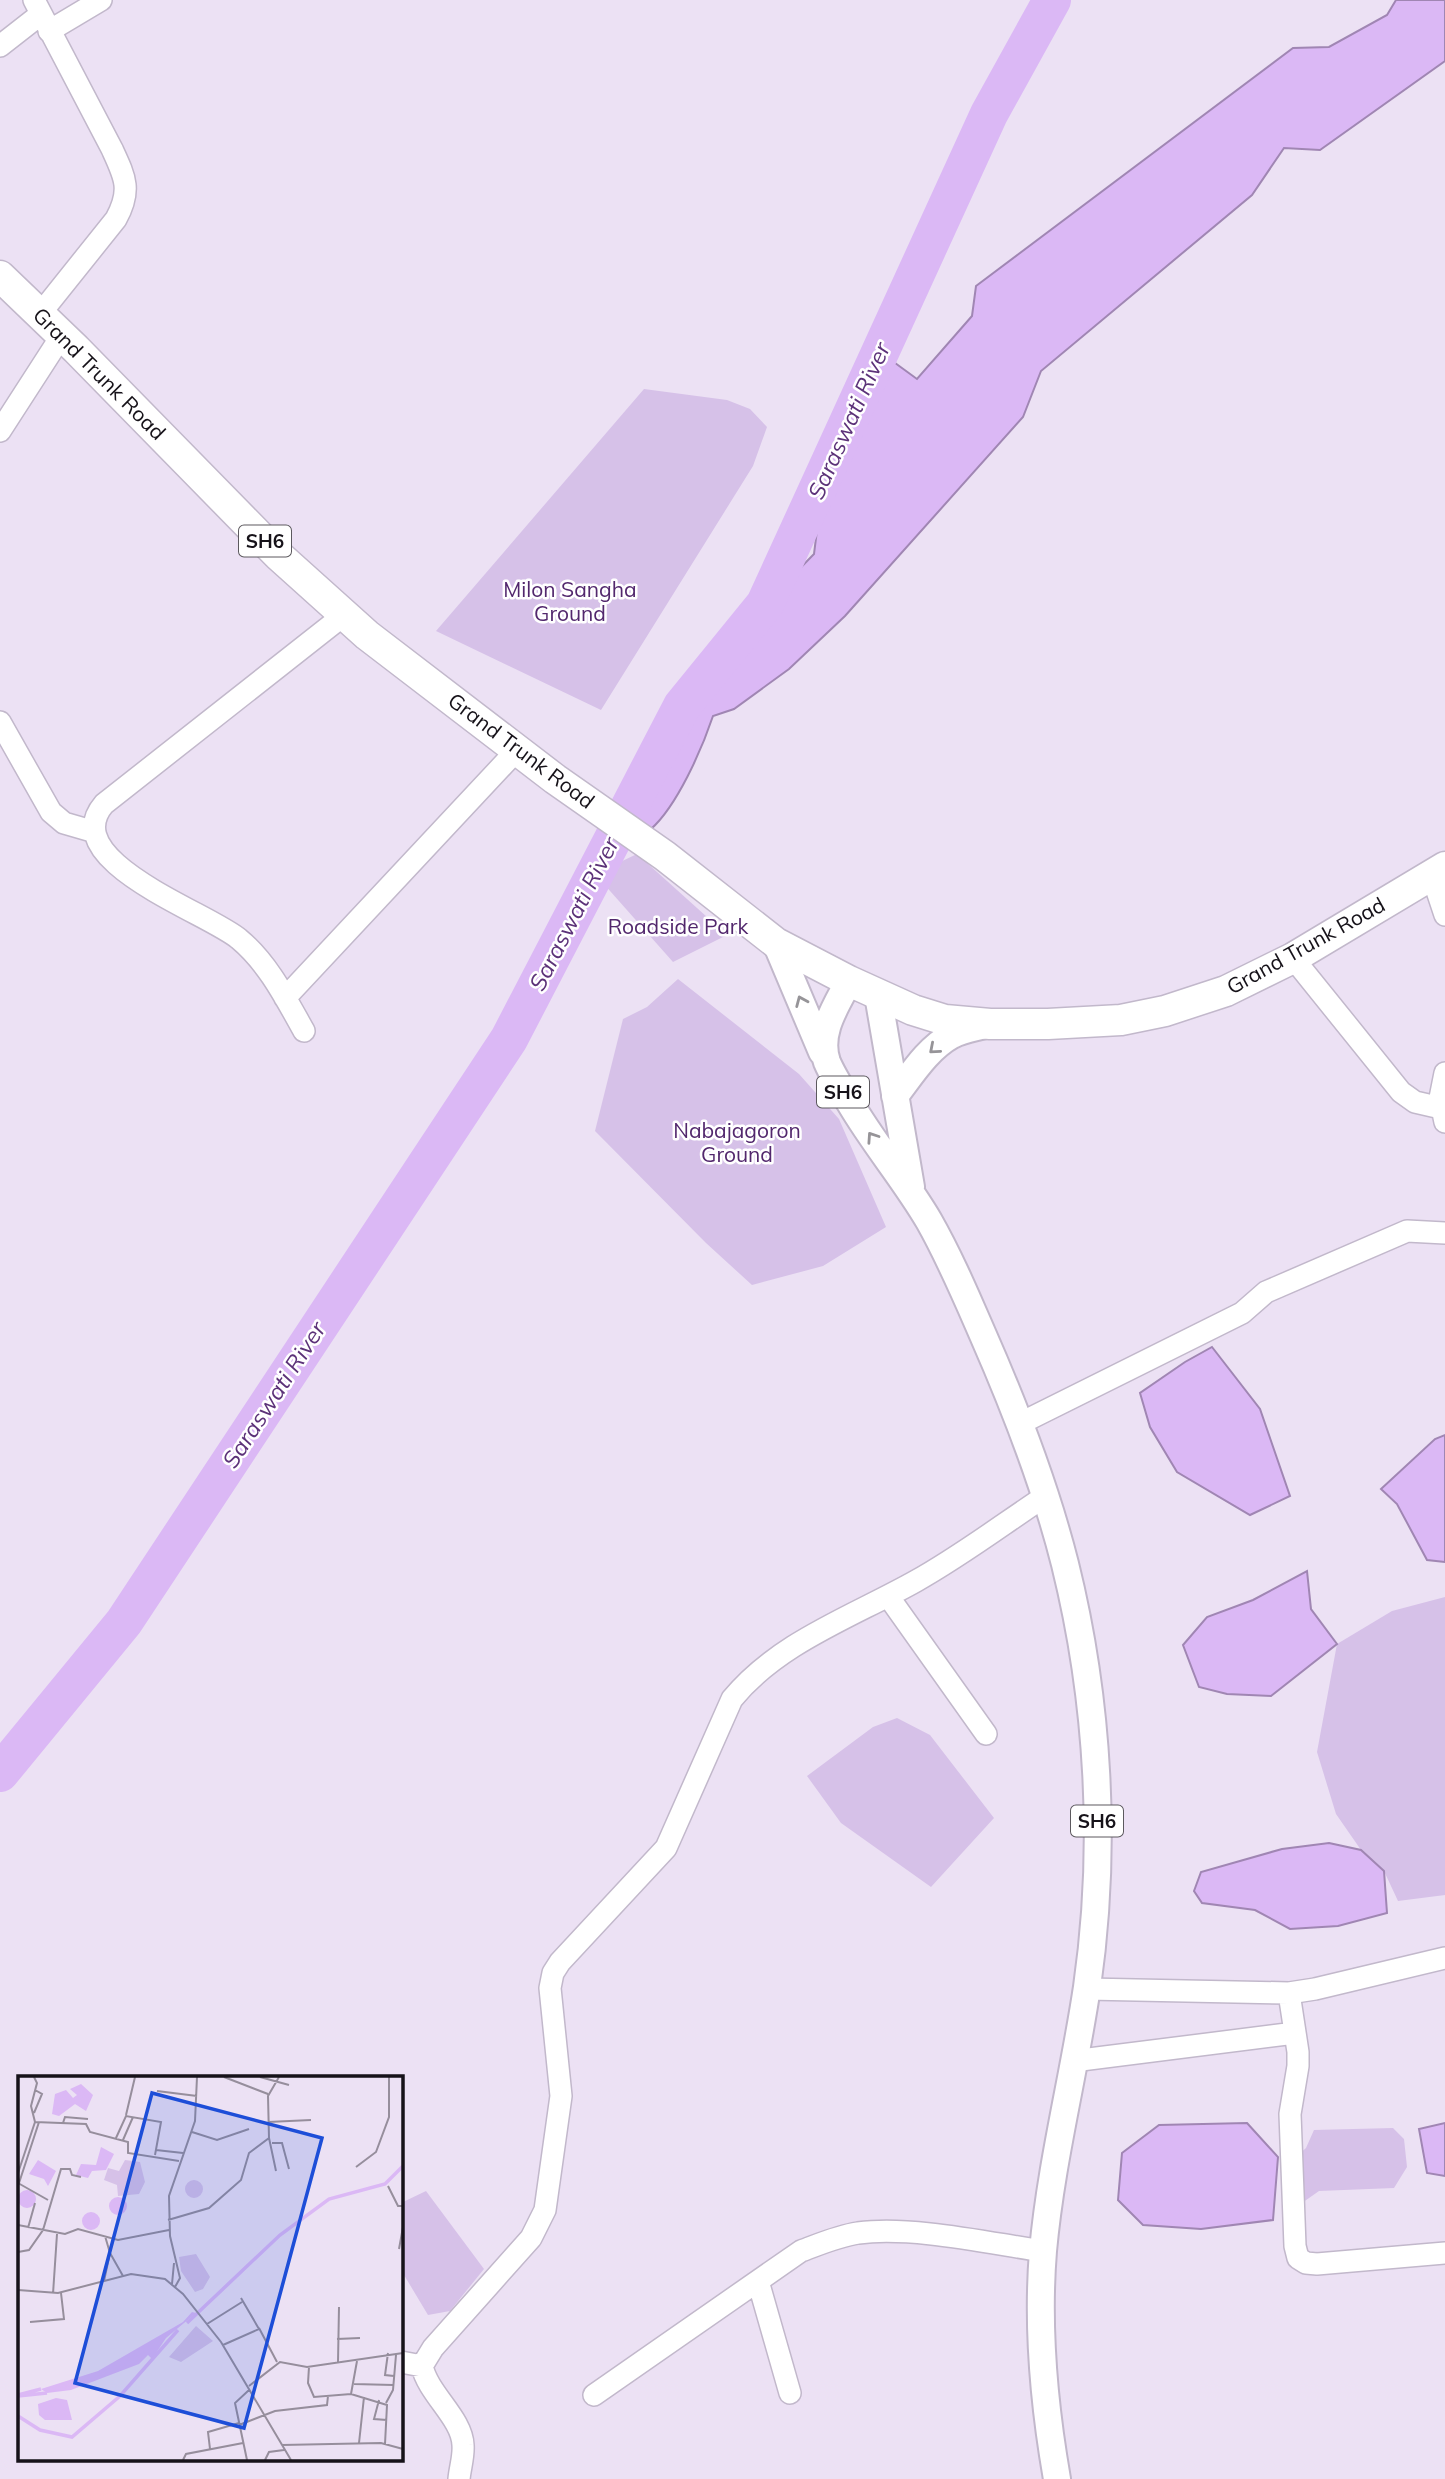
<svg xmlns="http://www.w3.org/2000/svg" width="1445" height="2479" font-family="Mulish,sans-serif">
<style>
.green{fill:#d6c1e8}
.water{fill:#dbb8f5;stroke:#a086b3;stroke-width:2}
.lines{fill:none;stroke-linecap:round;stroke-linejoin:round}
.river{stroke:#dbb8f5;stroke-width:38}
.minor-casing{stroke:#c2b8cb;stroke-width:24}
.major-casing{stroke:#c2b8cb;stroke-width:30}
.highway-casing{stroke:#c2b8cb;stroke-width:33}
.minor{stroke:#fff;stroke-width:21}
.major{stroke:#fff;stroke-width:26}
.highway{stroke:#fff;stroke-width:30}
.oneway{stroke:#969498}
.labels{text-anchor:middle;stroke-width:5;stroke-linejoin:round;paint-order:stroke}
.shield{fill:#fff;stroke:#5c595e;stroke-width:2}
.shield-label{font-size:19px;font-weight:bold;fill:#161219}
.street-label{font-size:21px;fill:#161219;stroke:#fff}
.park-label{font-size:21px;fill:#52276d;stroke:#fff}
.water-label{font-size:23px;font-style:italic;fill:#5c3279;stroke:#fff}
.inset-river{fill:none;stroke:#dbb8f5;stroke-width:3.5}
.inset-road{fill:none;stroke:#968e9c;stroke-width:2}
.view{fill:#1d4ed8;fill-opacity:0.15;stroke:#1d4ed8;stroke-width:3.5}
.inset-edge{fill:none;stroke:#161219;stroke-width:3.5}
</style>
<rect width="100%" height="100%" fill="#ece1f4"/>
<path class="green" d="M 644,389 L 727,400 L 750,409 L 767,427 L 753,466 L 601,710 L 436,631 Z
M 637,854 L 727,935 L 673,962 L 595,874 Z
M 678,979 L 799,1074 L 839,1119 L 886,1227 L 823,1266 L 752,1285 L 706,1243 L 595,1131 L 623,1019 L 647,1007 Z
M 1445,1597 L 1445,1895 L 1398,1901 L 1384,1871 L 1361,1850 L 1336,1814 L 1317,1752 L 1337,1644 L 1392,1611 Z
M 897,1718 L 930,1735 L 994,1818 L 931,1887 L 841,1823 L 807,1776 L 873,1727 Z
M 1393,2128 L 1404,2139 L 1407,2167 L 1394,2188 L 1319,2191 L 1292,2210 L 1288,2164 L 1306,2148 L 1314,2130 Z
M 426,2191 L 484,2269 L 450,2311 L 428,2315 L 401,2270 L 401,2203 Z"/>
<path class="water" d="M 1396,0 L 1445,0 L 1445,61 L 1320,150 L 1284,148 L 1252,195 L 1041,371 L 1023,417 L 845,616 L 789,669 L 734,709 L 713,716 C 702,749 677,806 651,829 L 626,813 L 682,706 L 765,604 L 814,554 L 824,475 L 880,352 L 917,379 L 972,316 L 976,286 L 1293,48 L 1329,47 L 1387,15 Z
M 1212,1347 L 1260,1409 L 1290,1496 L 1250,1515 L 1177,1472 L 1150,1427 L 1140,1393 L 1185,1362 Z
M 1445,1435 L 1445,1562 L 1427,1560 L 1397,1504 L 1381,1489 L 1435,1439 Z
M 1307,1571 L 1311,1609 L 1337,1644 L 1271,1696 L 1227,1694 L 1199,1687 L 1183,1645 L 1207,1617 L 1253,1600 Z
M 1329,1843 L 1361,1850 L 1384,1871 L 1387,1913 L 1338,1926 L 1290,1929 L 1255,1910 L 1202,1903 L 1194,1891 L 1201,1872 L 1282,1849 Z
M 1247,2123 L 1278,2157 L 1273,2220 L 1201,2229 L 1143,2225 L 1118,2200 L 1122,2153 L 1159,2125 Z
M 1445,2123 L 1445,2176 L 1427,2173 L 1419,2129 Z"/>
<g class="lines">
<path class="river" d="M 0,1773 L 124,1622 L 509,1039 L 682,706 L 765,604 L 989,114 L 1052,0"/>
<defs>
<path id="minor" d="M 34,0 L 112,149 C 125,177 132,190 116,219 L 40,314
M 49,31 L 101,0
M 0,46 L 41,14
M 0,431 L 62,335
M 0,722 L 51,812 L 64,823 L 95,832
M 1432,876 L 1445,915
M 1293,958 L 1401,1092 L 1415,1102 L 1441,1108
M 285,998 L 517,750
M 304,1031 C 286,999 268,963 239,939 C 209,913 55,861 104,804 L 344,615
M 1445,1073 L 1440,1098 L 1445,1122
M 1021,1423 L 1242,1313 L 1266,1292 L 1407,1231 L 1445,1233
M 888,1596 L 986,1734
M 1087,1989 L 1289,1993 L 1315,1989 L 1445,1958
M 1289,1993 L 1298,2052 L 1298,2066 L 1290,2114 L 1295,2246 L 1298,2258 L 1306,2263 L 1317,2264 L 1445,2253
M 1073,2061 L 1295,2033
M 758,2281 L 790,2393
M 401,2362 L 422,2366
M 594,2395 L 801,2251 C 820,2244 838,2236 858,2233 C 913,2226 988,2243 1043,2251
M 459,2479 C 460,2468 464,2456 463,2445 C 462,2418 428,2394 422,2366 L 433,2348 L 531,2238 L 545,2210 L 561,2096 L 550,1988 L 553,1973 L 560,1962 L 666,1848 L 732,1699 C 779,1642 852,1617 916,1581 C 961,1556 1003,1524 1047,1495"/>
<path id="major" d="M 776,943 L 822,1052
M 849,981 C 836,1006 817,1033 827,1062 C 833,1076 842,1090 850,1103 C 874,1144 905,1180 929,1221 C 950,1258 966,1296 983,1335 C 1016,1410 1045,1485 1065,1564 C 1099,1701 1107,1848 1087,1987 C 1074,2075 1051,2162 1043,2251 C 1037,2326 1044,2405 1057,2479
M 878,995 L 911,1187
M 895,1096 C 912,1074 927,1049 952,1035 C 962,1030 974,1028 985,1025"/>
<path id="highway" d="M 0,276 L 76,349 L 278,555 L 367,635 L 555,779 L 665,856 L 776,943 L 849,981 L 913,1010 L 945,1020 L 990,1024 L 1048,1024 L 1121,1020 L 1165,1011 L 1226,991 L 1293,958 L 1445,867"/>
</defs>
<use href="#minor" class="minor-casing"/>
<use href="#major" class="major-casing"/>
<use href="#highway" class="highway-casing"/>
<use href="#minor" class="minor"/>
<use href="#major" class="major"/>
<use href="#highway" class="highway"/>
</g>
<defs><path id="oneway-chevron" d="M-2-3.5L2.5 0L-2 3.5" fill="none" stroke-width="1.6" stroke-linecap="round" stroke-linejoin="round" transform="scale(1.75)"/></defs>
<g class="oneway">
<use href="#oneway-chevron" transform="translate(801 1001) rotate(-113)"/>
<use href="#oneway-chevron" transform="translate(934 1049) rotate(139)"/>
<use href="#oneway-chevron" transform="translate(872 1137) rotate(-124)"/>
</g>
<g class="labels">
<g class="shield">
<rect x="239" y="525.5" width="52" height="31" rx="5"/>
<rect x="817" y="1076.5" width="52" height="31" rx="5"/>
<rect x="1071" y="1805.5" width="52" height="31" rx="5"/>
</g>
<g class="shield-label">
<text x="265" y="548">SH6</text>
<text x="843" y="1099">SH6</text>
<text x="1097" y="1828">SH6</text>
</g>
<g class="street-label">
<text transform="translate(99 374) rotate(45)" y="7">Grand Trunk Road</text>
<text transform="translate(521 751) rotate(37)" y="7">Grand Trunk Road</text>
<text transform="translate(1306 946) rotate(-29)" y="7">Grand Trunk Road</text>
</g>
<g class="park-label">
<text x="570" y="597">Milon Sangha<tspan x="570" dy="24">Ground</tspan></text>
<text x="678" y="934">Roadside Park</text>
<text x="737" y="1138">Nabajagoron<tspan x="737" dy="24">Ground</tspan></text>
</g>
<g class="water-label">
<text transform="translate(849 421) rotate(-66)" y="8">Saraswati River</text>
<text transform="translate(574 914) rotate(-63)" y="8">Saraswati River</text>
<text transform="translate(274 1395) rotate(-57)" y="8">Saraswati River</text>
</g>
</g>
<g transform="translate(18 2076)">
<rect width="385" height="385" fill="#ece1f4"/>
<path d="M 107,84 L 122,86 L 127,106 L 121,118 L 100,120 L 99,109 L 86,104 L 90,92 L 101,95 ZM167 113a9 9 0 1 1 18 0a9 9 0 1 1-18 0ZM 178,178 L 192,201 L 185,213 L 177,216 L 163,195 L 161,181 ZM 178,250 L 195,265 L 163,286 L 151,281 Z" fill="#d6c1e8"/>
<path d="M 63,8 L 75,19 L 68,35 L 57,28 L 41,40 L 34,38 L 37,18 L 48,14 L 55,22 L 59,19 L 52,13 ZM 83,71 L 96,78 L 88,94 L 74,95 L 70,102 L 58,99 L 63,88 L 78,89 ZM 20,84 L 38,95 L 30,110 L 26,103 L 11,98 ZM0 123a9 9 0 1 1 18 0a9 9 0 1 1-18 0ZM91 130a9 9 0 1 1 18 0a9 9 0 1 1-18 0ZM64 145a9 9 0 1 1 18 0a9 9 0 1 1-18 0ZM 174,236 L 178,237 L 148,262 L 134,283 L 130,279 L 121,288 L 53,314 L 29,317 L 23,313 L 80,295 L 165,246 ZM 38,322 L 49,324 L 54,344 L 27,344 L 21,339 L 20,328 Z" fill="#dbb8f5"/>
<path class="inset-river" d="M 169,247 L 262,159 L 311,123 L 367,108 L 385,90M 0,319 L 23,313M 0,320 L 29,317M 0,340 L 22,354 L 54,361 L 102,320 L 160,254"/>
<path class="inset-road" d="M 206,1 L 250,18M 242,1 L 271,9M 139,15 L 179,20M 16,37 L 24,18 L 17,14M 108,39 L 117,1M 17,46 L 68,48 L 72,56 L 110,66 L 110,77 L 161,85M 250,46 L 293,44M 45,47 L 47,41 L 70,43M 174,56 L 199,64 L 231,53M 98,62 L 108,40 L 143,46 L 137,79M 251,62 L 258,95M 105,64 L 115,41M 254,67 L 264,67 L 271,93M 138,74 L 165,77M 338,91 L 358,76 L 371,41 L 371,1M 0,97 L 17,46 L 13,30 L 19,7 L 16,1M 0,107 L 30,124M 1,107 L 21,46M 370,110 L 380,130 L 385,130M 150,144 L 191,132 L 223,104 L 231,77 L 251,62 L 250,20 L 261,1M 0,149 L 47,158 L 60,153 L 100,164 L 151,154M 10,152 L 17,127M 381,173 L 385,151M 0,176 L 11,174 L 25,154 L 43,93 L 52,93 L 54,99 L 63,101M 92,177 L 105,200M 86,205 L 92,177 L 87,160M 154,208 L 156,187M 157,211 L 162,202 L 152,160 L 151,120 L 177,45 L 179,1M 0,214 L 40,217 L 113,198 L 147,203 L 165,218 L 203,266 L 273,384M 35,218 L 39,158M 12,246 L 46,243 L 43,217M 189,248 L 224,226M 241,252 L 259,286M 319,263 L 342,262M 205,269 L 241,253 L 223,222M 370,277 L 367,299 L 376,300M 320,286 L 321,231M 291,291 L 290,307 L 296,321 L 333,318 L 369,329 L 367,368M 336,308 L 375,309M 231,310 L 262,286 L 289,291 L 385,277M 333,318 L 339,285M 361,324 L 356,343 L 369,344M 368,327 L 375,314 L 378,279M 221,349 L 257,335 L 309,329 L 310,320M 341,367 L 346,321M 264,369 L 363,367 L 385,373M 192,373 L 190,356 L 221,347M 165,384 L 168,378 L 225,367M 229,384 L 217,327 L 231,314M 247,384 L 251,376 L 266,374"/>
<path class="view" d="M 134,17 L 304,62 L 226,352 L 57,307 Z"/>
<rect width="385" height="385" class="inset-edge"/>
</g>
</svg>
